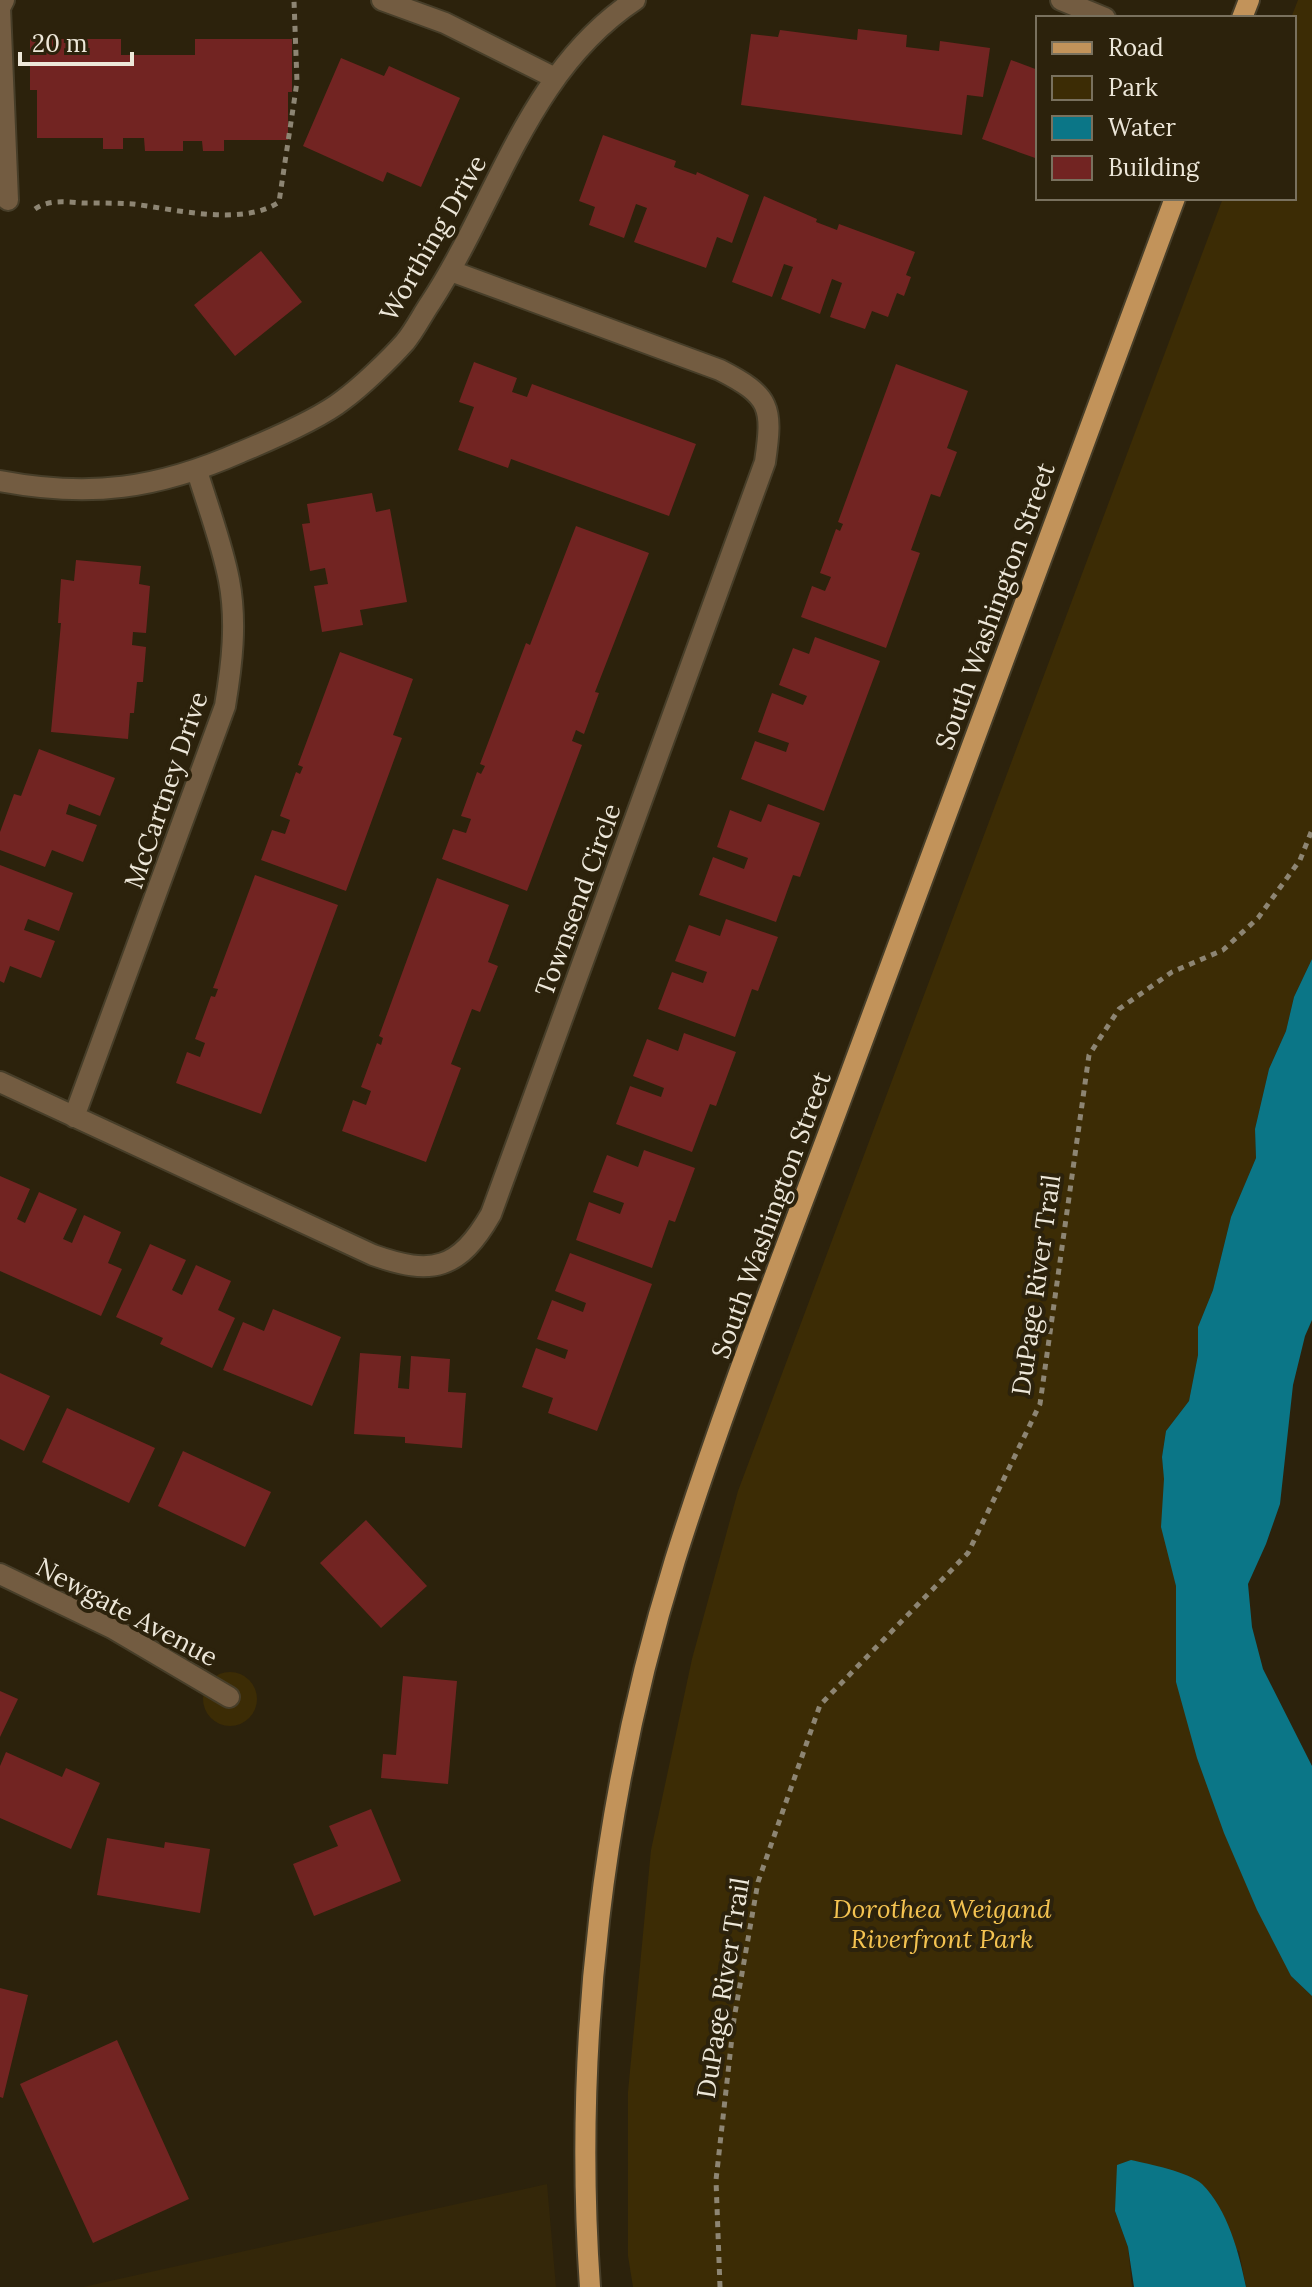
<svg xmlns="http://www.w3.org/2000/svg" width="1312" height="2287" font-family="Lora,serif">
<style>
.built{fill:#342709}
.green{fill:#3c2c05}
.water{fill:#0b7687}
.building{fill:#722422}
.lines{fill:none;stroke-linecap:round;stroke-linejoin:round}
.minor-casing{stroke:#473e29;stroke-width:24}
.major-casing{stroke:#473e29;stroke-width:24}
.path{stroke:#8d8573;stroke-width:5;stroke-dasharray:6 6;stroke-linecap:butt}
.minor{stroke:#735c41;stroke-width:20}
.major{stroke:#c2935a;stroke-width:20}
.labels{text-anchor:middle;stroke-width:8;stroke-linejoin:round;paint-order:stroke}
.street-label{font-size:26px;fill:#ede7d9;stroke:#2c220c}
.park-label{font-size:26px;font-style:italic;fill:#f4c351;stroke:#2c220c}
</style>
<rect width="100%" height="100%" fill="#2c220c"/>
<path class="built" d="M 547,2184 L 556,2287 L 83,2287 Z"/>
<path class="green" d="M 1298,0 L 1312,0 L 1312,959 L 1294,997 L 1286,1031 L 1269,1069 L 1255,1129 L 1256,1158 L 1231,1217 L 1213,1290 L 1198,1327 L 1198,1355 L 1189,1401 L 1166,1431 L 1162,1457 L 1176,1586 L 1176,1682 L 1291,1976 L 1312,1996 L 1312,2287 L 1246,2287 L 1239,2251 L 1115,2211 L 1128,2247 L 1132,2287 L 633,2287 L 628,2256 L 628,2092 L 651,1850 L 692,1659 L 738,1491 L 1223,198 L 1294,198 L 1294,18 L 1291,18 Z
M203 1699a27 27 0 1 1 54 0a27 27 0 1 1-54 0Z"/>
<path class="water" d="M 1312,959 L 1312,1320 L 1305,1336 L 1293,1385 L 1280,1504 L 1266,1544 L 1248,1584 L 1252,1627 L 1263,1669 L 1312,1766 L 1312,1996 L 1291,1976 L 1257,1910 L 1224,1833 L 1197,1758 L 1176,1682 L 1176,1586 L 1161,1527 L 1164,1479 L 1162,1457 L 1166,1431 L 1189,1401 L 1198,1355 L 1198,1327 L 1213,1290 L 1231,1217 L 1256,1158 L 1255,1129 L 1269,1069 L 1286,1031 L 1294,997 Z
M 1131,2160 C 1149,2164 1189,2172 1202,2184 C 1228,2210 1239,2253 1246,2287 L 1134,2287 L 1128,2247 L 1115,2211 L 1117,2165 Z"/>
<path class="building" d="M 858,29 L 907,35 L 906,47 L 939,51 L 940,41 L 990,48 L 983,97 L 967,95 L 962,135 L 741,105 L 751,34 L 778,37 L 780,30 L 857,40 Z
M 30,39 L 121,39 L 121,55 L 195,55 L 195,39 L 292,39 L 292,92 L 288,92 L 288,140 L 224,140 L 224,151 L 203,151 L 202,141 L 183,141 L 183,151 L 145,151 L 144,138 L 123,138 L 123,149 L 103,149 L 103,138 L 37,138 L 37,90 L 30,90 Z
M 341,58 L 384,76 L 389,66 L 460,98 L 421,187 L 387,172 L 383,182 L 303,146 Z
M 1011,60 L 1038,70 L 1038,159 L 982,139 Z
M 603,135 L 676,161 L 674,167 L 696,175 L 697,172 L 749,195 L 732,243 L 717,237 L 706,268 L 634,242 L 647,208 L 636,204 L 624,238 L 589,225 L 595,207 L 579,201 Z
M 764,196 L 817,219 L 816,222 L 837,230 L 839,224 L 915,252 L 906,275 L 911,277 L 904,296 L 897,293 L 888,317 L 872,311 L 865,329 L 830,317 L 842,283 L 832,279 L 820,314 L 781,299 L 793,267 L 784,264 L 772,297 L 732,282 Z
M 261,251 L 302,302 L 235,356 L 194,305 Z
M 474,362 L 517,378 L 512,392 L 527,397 L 532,384 L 696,444 L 669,516 L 511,459 L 508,468 L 458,450 L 474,407 L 459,402 Z
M 896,364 L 968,391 L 947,448 L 957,452 L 940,497 L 931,494 L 911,550 L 920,553 L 886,648 L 801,617 L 812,586 L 825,591 L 831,577 L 820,573 L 836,529 L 840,531 L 843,524 L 838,522 Z
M 372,493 L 376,512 L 390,509 L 407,602 L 360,610 L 363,625 L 322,632 L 314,586 L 328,584 L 325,568 L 310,571 L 302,524 L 310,523 L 307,504 Z
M 576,526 L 649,553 L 595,692 L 599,693 L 584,734 L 576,730 L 572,741 L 582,745 L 527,891 L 442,859 L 453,829 L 466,833 L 471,819 L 461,816 L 477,772 L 481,774 L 485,766 L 480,764 L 526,643 L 530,645 Z
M 76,560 L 141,566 L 139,584 L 150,586 L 146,633 L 133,632 L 132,645 L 146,647 L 143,682 L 137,682 L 134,713 L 130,713 L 128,739 L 51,732 L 61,623 L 58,623 L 61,579 L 74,581 Z
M 815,637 L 880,661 L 824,811 L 741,779 L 755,741 L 786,752 L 789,743 L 758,732 L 772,693 L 803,705 L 807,696 L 779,685 L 793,648 L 809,654 Z
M 340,652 L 413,679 L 393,735 L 402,738 L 346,891 L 261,860 L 272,830 L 285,834 L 290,820 L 280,816 L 296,772 L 300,774 L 303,767 L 298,765 Z
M 39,749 L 115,778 L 100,816 L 69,804 L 66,814 L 97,825 L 83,862 L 52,850 L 45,867 L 0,850 L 0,832 L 14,794 L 21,796 Z
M 768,804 L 820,823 L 800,877 L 793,875 L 776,922 L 699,895 L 713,857 L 744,869 L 748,858 L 717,847 L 730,810 L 761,822 Z
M 0,865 L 73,893 L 59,931 L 28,919 L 24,930 L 55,941 L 41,978 L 10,966 L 4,983 L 0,981 Z
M 255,875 L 338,905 L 261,1114 L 176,1083 L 187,1052 L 200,1057 L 205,1043 L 195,1039 L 211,996 L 215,997 L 218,989 L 213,988 Z
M 437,878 L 509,905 L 488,962 L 498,966 L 480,1012 L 472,1009 L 451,1064 L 461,1068 L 426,1162 L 342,1131 L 353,1100 L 366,1105 L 371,1091 L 361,1087 L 377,1043 L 381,1045 L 383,1038 L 379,1036 Z
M 726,919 L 778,937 L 758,991 L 752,989 L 735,1037 L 658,1009 L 672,972 L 703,983 L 707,972 L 675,961 L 689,925 L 720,936 Z
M 684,1033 L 736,1052 L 716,1106 L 710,1104 L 692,1152 L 616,1124 L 630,1086 L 661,1097 L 664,1088 L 633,1076 L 647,1039 L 678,1051 Z
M 644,1150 L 695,1168 L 675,1222 L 669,1220 L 652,1268 L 576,1240 L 589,1202 L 620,1214 L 624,1203 L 593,1192 L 607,1155 L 638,1167 Z
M 0,1176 L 30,1189 L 17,1219 L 25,1223 L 39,1192 L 77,1209 L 63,1239 L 72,1243 L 84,1215 L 121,1232 L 108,1263 L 122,1269 L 101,1316 L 0,1271 Z
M 150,1244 L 186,1260 L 172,1290 L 182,1295 L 196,1265 L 231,1281 L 218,1310 L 235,1318 L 212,1368 L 160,1344 L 163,1338 L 116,1317 Z
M 570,1253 L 652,1284 L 597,1431 L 548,1413 L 553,1398 L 522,1387 L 536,1348 L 565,1359 L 568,1350 L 537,1339 L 552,1300 L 583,1312 L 586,1303 L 555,1291 Z
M 273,1309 L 341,1337 L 312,1406 L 223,1370 L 243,1322 L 264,1331 Z
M 360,1353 L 401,1356 L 398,1388 L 409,1389 L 411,1356 L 450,1359 L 448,1392 L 466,1393 L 462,1448 L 405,1443 L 405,1437 L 354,1434 Z
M 0,1373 L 50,1396 L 24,1451 L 0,1439 Z
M 67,1408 L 155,1448 L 129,1503 L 42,1462 Z
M 183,1451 L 271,1492 L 245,1547 L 158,1506 Z
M 366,1520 L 427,1586 L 381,1628 L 320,1563 Z
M 403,1676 L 457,1681 L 448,1784 L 381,1778 L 383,1754 L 396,1755 Z
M 0,1691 L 18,1699 L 0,1737 Z
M 6,1752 L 62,1777 L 66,1768 L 100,1783 L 71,1849 L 0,1818 L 0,1766 Z
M 371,1809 L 401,1881 L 314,1916 L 293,1864 L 338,1846 L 329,1826 Z
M 107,1838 L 164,1848 L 165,1842 L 210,1849 L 200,1913 L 97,1895 Z
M 0,1988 L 28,1995 L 3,2098 L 0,2097 Z
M 117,2040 L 189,2199 L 93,2243 L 20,2084 Z"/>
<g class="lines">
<defs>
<path id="minor" d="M 4,0 L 0,8 L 8,200
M 382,0 L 445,23 L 553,77
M 1061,0 L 1105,18
M 0,481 C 90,498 157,489 241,452 C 270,440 319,419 343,400 C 361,387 390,359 405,342 C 415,330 422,315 431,302 C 498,199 528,71 635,0
M 0,1082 L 373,1255 C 432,1276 459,1270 491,1214 L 765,462 C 773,407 771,396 720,370 L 451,271
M 74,1117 L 225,706 C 232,664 237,622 229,580 C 222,544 208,507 197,471
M 0,1574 L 112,1628 L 229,1697"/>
<path id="major" d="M 1242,18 L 1249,0
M 590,2287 C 573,2044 603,1792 675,1560 C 728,1392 794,1228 854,1064 C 961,775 1068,486 1175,198"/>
</defs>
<use href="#minor" class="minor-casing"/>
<use href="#major" class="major-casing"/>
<path class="path" d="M 35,209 C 49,199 67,202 83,203 C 100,203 117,203 133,204 C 174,209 242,227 279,202 L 297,82 L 294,1
M 720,2287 L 716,2180 L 734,2019 L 758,1882 L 820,1705 L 968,1553 L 1040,1404 L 1089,1055 L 1119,1009 L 1172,972 L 1223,950 L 1258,918 L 1300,860 L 1312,830"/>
<use href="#minor" class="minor"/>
<use href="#major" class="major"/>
</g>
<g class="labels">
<g class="street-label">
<text transform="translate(433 238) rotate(-60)" y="9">Worthing Drive</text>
<text transform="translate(995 606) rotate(-70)" y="9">South Washington Street</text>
<text transform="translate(166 790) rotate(-71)" y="9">McCartney Drive</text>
<text transform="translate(578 900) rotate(-70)" y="9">Townsend Circle</text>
<text transform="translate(771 1215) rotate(-70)" y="9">South Washington Street</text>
<text transform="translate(1036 1285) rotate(-82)" y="9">DuPage River Trail</text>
<text transform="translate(127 1612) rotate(28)" y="9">Newgate Avenue</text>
<text transform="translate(723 1988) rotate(-81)" y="9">DuPage River Trail</text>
</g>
<g class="park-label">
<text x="942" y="1918">Dorothea Weigand<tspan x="942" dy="30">Riverfront Park</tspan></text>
</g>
</g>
<rect x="1036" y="16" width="260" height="184" fill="#2c220c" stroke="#79715e" stroke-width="2"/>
<rect x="1052" y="42" width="40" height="12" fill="#c2935a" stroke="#79715e" stroke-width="2"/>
<text x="1108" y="56" font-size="24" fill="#ede7d9">Road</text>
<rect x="1052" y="76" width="40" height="24" fill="#3c2c05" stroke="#79715e" stroke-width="2"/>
<text x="1108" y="96" font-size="24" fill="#ede7d9">Park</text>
<rect x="1052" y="116" width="40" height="24" fill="#0b7687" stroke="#79715e" stroke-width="2"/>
<text x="1108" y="136" font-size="24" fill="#ede7d9">Water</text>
<rect x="1052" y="156" width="40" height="24" fill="#722422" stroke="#79715e" stroke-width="2"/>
<text x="1108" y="176" font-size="24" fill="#ede7d9">Building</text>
<path d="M20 52v12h112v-12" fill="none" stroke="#ede7d9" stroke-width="4"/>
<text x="32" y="52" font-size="24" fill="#ede7d9" stroke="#2c220c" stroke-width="6" paint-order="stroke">20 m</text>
</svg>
